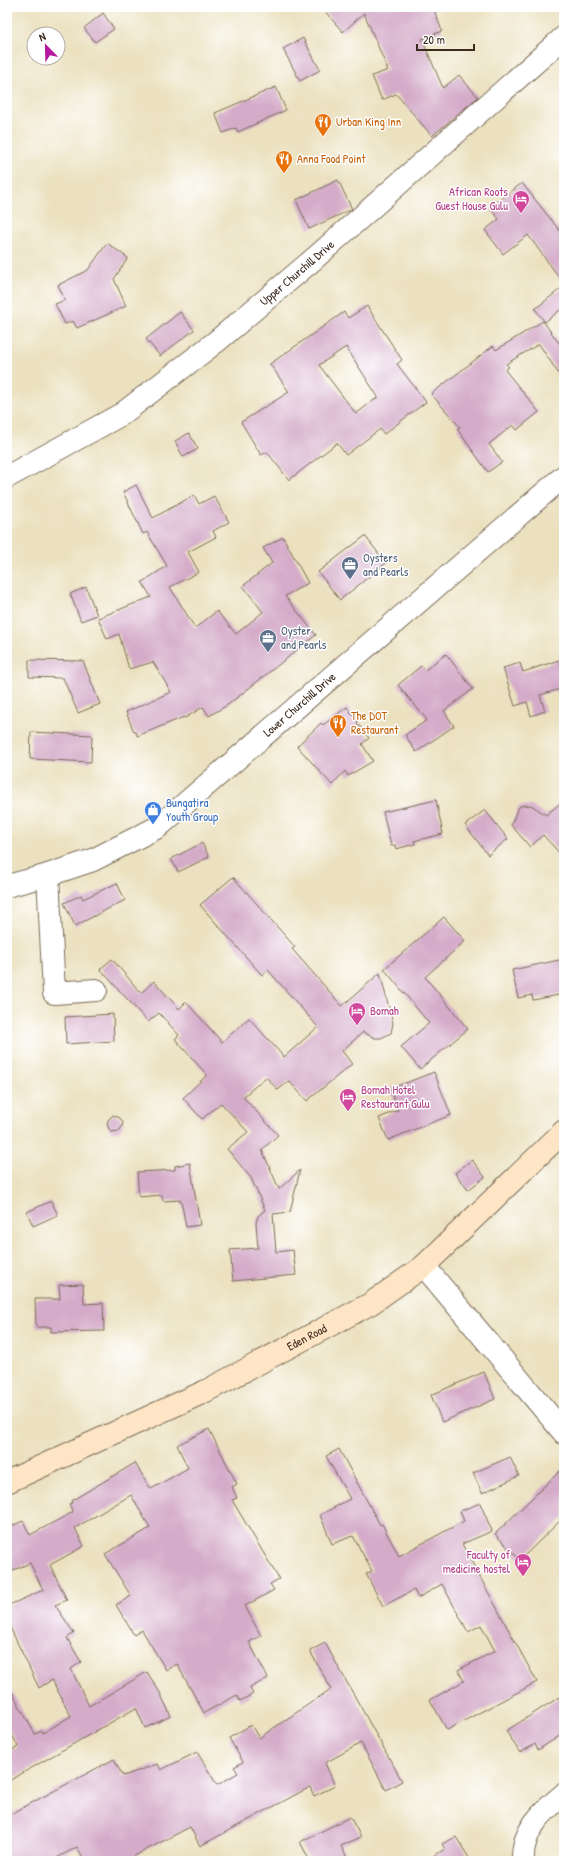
<svg xmlns="http://www.w3.org/2000/svg" width="571" height="1868" font-family="'Patrick Hand',sans-serif">
<style>
.building{fill:#d4abc9;fill-rule:evenodd}
.lines{fill:none;stroke-linecap:round;stroke-linejoin:round}
.street-casing{stroke:#796a56;stroke-width:24}
.secondary-casing{stroke:#796a56;stroke-width:24}
.street{stroke:#fff;stroke-width:22}
.secondary{stroke:#fde5c5;stroke-width:22}
.labels{text-anchor:middle;stroke-width:3;stroke-linejoin:round;paint-order:stroke}
.food-label{font-size:12px;fill:#c56008;stroke:#fff;text-anchor:start}
.hotel-label{font-size:12px;fill:#b23c85;stroke:#fff;text-anchor:end}
.street-label{font-size:12px;fill:#3b2a1e;stroke:#fff}
.service-label{font-size:12px;fill:#4e5e75;stroke:#fff;text-anchor:start}
.shop-label{font-size:12px;fill:#366cbe;stroke:#fff;text-anchor:start}
</style>
<rect width="100%" height="100%" fill="#fff"/>
<filter id="ink" filterUnits="userSpaceOnUse"><feTurbulence type="fractalNoise" baseFrequency=".025" numOctaves="2"/><feDisplacementMap in="SourceGraphic" scale="8" xChannelSelector="R" yChannelSelector="G"/><feConvolveMatrix kernelMatrix="1 2 1 2 8 2 1 2 1" color-interpolation-filters="sRGB"/></filter>
<filter id="wash" filterUnits="userSpaceOnUse"><feTurbulence type="fractalNoise" baseFrequency=".012" numOctaves="4" result="noise"/><feDisplacementMap in="SourceGraphic" scale="16" xChannelSelector="R" yChannelSelector="G"/><feGaussianBlur stdDeviation="0.9" result="paint"/><feColorMatrix in="noise" values="0 0 0 0 0 0 0 0 0 0 0 0 0 0 0 0 0 1.4 0 .05"/><feComposite in="paint" operator="in"/></filter>
<g filter="url(#wash)">
<rect width="100%" height="100%" fill="#ebe1bf"/>
<g id="blocks">
<path class="building" d="M 321,7 L 433,7 L 442,31 L 422,39 L 443,88 L 459,75 L 478,97 L 432,136 L 396,94 L 382,100 L 372,76 L 388,70 L 364,13 L 343,32 Z
M 103,13 L 114,29 L 95,42 L 84,28 Z
M 303,38 L 320,70 L 300,81 L 283,49 Z
M 276,87 L 286,110 L 238,132 L 236,128 L 223,133 L 215,113 Z
M 338,180 L 352,209 L 309,229 L 296,200 Z
M 522,183 L 564,236 L 564,284 L 528,235 L 503,254 L 485,230 L 499,219 L 490,208 Z
M 107,243 L 128,258 L 114,279 L 126,306 L 77,328 L 73,321 L 65,324 L 55,304 L 65,300 L 58,285 L 88,270 Z
M 564,286 L 564,307 L 545,322 L 535,309 Z
M 367,306 L 402,360 L 397,364 L 426,402 L 384,434 L 380,429 L 346,455 L 337,443 L 289,480 L 267,452 L 261,455 L 241,422 L 289,392 L 270,364 L 344,312 L 348,318 ZM 346,347 L 378,397 L 356,414 L 319,365 Z
M 180,312 L 194,330 L 160,356 L 146,339 Z
M 543,321 L 564,350 L 564,382 L 539,344 L 506,364 L 509,367 L 505,370 L 539,412 L 517,430 L 513,425 L 489,444 L 502,462 L 488,472 L 457,429 L 460,427 L 431,394 L 493,346 L 496,350 Z
M 189,433 L 198,449 L 183,457 L 175,441 Z
M 136,485 L 153,518 L 194,495 L 199,504 L 214,496 L 229,522 L 213,531 L 216,537 L 188,552 L 199,572 L 170,587 L 195,628 L 217,611 L 236,634 L 263,612 L 243,586 L 272,563 L 263,548 L 283,537 L 308,583 L 285,596 L 316,635 L 229,704 L 209,716 L 203,707 L 185,718 L 184,717 L 137,736 L 136,732 L 134,732 L 126,712 L 171,692 L 153,662 L 129,669 L 119,634 L 107,639 L 98,618 L 151,597 L 142,582 L 167,566 L 147,532 L 143,534 L 123,492 Z
M 365,536 L 386,563 L 340,600 L 318,572 Z
M 86,587 L 97,615 L 81,621 L 70,594 Z
M 446,654 L 473,689 L 444,711 L 454,726 L 416,752 L 405,735 L 427,720 L 398,685 L 421,666 L 425,670 Z
M 29,660 L 83,661 L 100,704 L 78,713 L 63,678 L 29,677 Z
M 559,660 L 564,674 L 564,688 L 540,695 L 545,711 L 531,716 L 527,702 L 515,706 L 503,668 L 520,663 L 523,672 Z
M 347,707 L 358,722 L 357,723 L 369,738 L 362,744 L 373,761 L 348,776 L 345,771 L 332,785 L 297,746 L 321,723 L 323,725 Z
M 31,732 L 92,735 L 91,762 L 30,759 Z
M 436,800 L 443,834 L 414,841 L 415,844 L 396,849 L 395,845 L 391,846 L 383,812 Z
M 564,800 L 564,858 L 543,835 L 530,847 L 511,825 L 517,810 L 520,806 L 531,805 L 546,815 Z
M 485,810 L 508,839 L 488,855 L 465,825 Z
M 202,843 L 209,857 L 178,872 L 171,859 Z
M 233,877 L 295,947 L 292,949 L 342,1006 L 380,973 L 393,1023 L 391,1033 L 381,1038 L 375,1038 L 363,1032 L 342,1051 L 352,1064 L 307,1101 L 289,1081 L 278,1090 L 266,1077 L 243,1097 L 278,1135 L 262,1150 L 279,1189 L 300,1170 L 290,1212 L 273,1214 L 276,1252 L 293,1250 L 296,1275 L 233,1281 L 230,1250 L 258,1248 L 256,1223 L 258,1216 L 265,1210 L 251,1178 L 227,1149 L 248,1132 L 221,1103 L 202,1119 L 183,1098 L 207,1075 L 175,1039 L 179,1035 L 159,1013 L 148,1022 L 100,969 L 112,959 L 141,993 L 154,981 L 179,1009 L 186,1002 L 222,1042 L 249,1018 L 284,1057 L 318,1027 L 268,970 L 262,975 L 200,905 Z
M 117,883 L 125,900 L 75,926 L 64,903 L 81,895 L 83,899 Z
M 444,917 L 465,941 L 425,977 L 468,1029 L 420,1069 L 401,1047 L 429,1023 L 384,969 Z
M 564,959 L 564,994 L 533,1000 L 532,995 L 518,998 L 512,970 Z
M 113,1014 L 114,1041 L 66,1044 L 65,1017 Z
M 434,1072 L 451,1115 L 388,1140 L 379,1118 L 398,1110 L 390,1089 Z
M 113,1115 L 120,1118 L 123,1122 L 122,1127 L 119,1131 L 111,1132 L 107,1125 L 108,1120 Z
M 472,1160 L 485,1177 L 468,1190 L 455,1173 Z
M 190,1163 L 200,1225 L 186,1227 L 181,1200 L 163,1201 L 162,1195 L 139,1197 L 137,1172 L 175,1170 L 175,1166 Z
M 51,1201 L 58,1215 L 33,1226 L 27,1212 Z
M 83,1284 L 84,1304 L 103,1303 L 104,1331 L 51,1332 L 51,1327 L 36,1327 L 35,1299 L 60,1299 L 59,1285 Z
M 484,1372 L 495,1399 L 442,1422 L 431,1395 Z
M 209,1429 L 237,1484 L 232,1487 L 237,1498 L 232,1500 L 279,1579 L 270,1584 L 274,1590 L 245,1606 L 261,1636 L 249,1642 L 268,1678 L 250,1688 L 253,1694 L 240,1701 L 237,1695 L 204,1713 L 177,1664 L 166,1670 L 142,1630 L 134,1635 L 116,1605 L 131,1596 L 105,1554 L 150,1528 L 131,1495 L 75,1528 L 84,1546 L 50,1565 L 67,1600 L 55,1605 L 74,1633 L 67,1638 L 81,1662 L 71,1669 L 89,1706 L 147,1672 L 159,1691 L 171,1716 L 145,1728 L 136,1708 L 7,1782 L 7,1753 L 18,1747 L 7,1724 L 7,1683 L 35,1734 L 42,1731 L 43,1733 L 71,1716 L 52,1680 L 39,1688 L 7,1621 L 7,1606 L 43,1590 L 30,1563 L 7,1573 L 7,1528 L 23,1521 L 30,1535 L 73,1512 L 69,1504 L 72,1503 L 71,1501 L 135,1463 L 151,1489 L 188,1468 L 177,1445 Z
M 339,1449 L 380,1525 L 382,1524 L 399,1556 L 464,1521 L 460,1511 L 480,1503 L 492,1531 L 462,1544 L 537,1682 L 447,1730 L 430,1700 L 464,1681 L 458,1670 L 495,1651 L 481,1625 L 468,1632 L 442,1584 L 418,1598 L 414,1590 L 383,1606 L 366,1574 L 372,1571 L 353,1536 L 332,1544 L 320,1515 L 350,1499 L 326,1456 Z
M 510,1457 L 519,1476 L 482,1493 L 473,1473 Z
M 564,1467 L 564,1517 L 520,1560 L 495,1534 Z
M 325,1643 L 402,1781 L 386,1790 L 361,1743 L 325,1763 L 335,1786 L 314,1796 L 310,1787 L 200,1846 L 190,1827 L 125,1861 L 85,1861 L 77,1847 L 51,1861 L 7,1861 L 7,1816 L 114,1759 L 123,1776 L 158,1764 L 161,1770 L 197,1752 L 217,1785 L 238,1773 L 234,1767 L 243,1762 L 229,1738 L 251,1725 L 259,1738 L 331,1689 L 310,1651 Z
M 564,1694 L 564,1733 L 538,1750 L 535,1744 L 520,1753 L 506,1731 Z
M 350,1817 L 361,1837 L 341,1846 L 349,1861 L 310,1861 L 300,1842 Z
M 456,1837 L 471,1861 L 425,1861 L 445,1849 L 442,1844 Z"/>
</g>
</g>
<g filter="url(#ink)">
<use href="#blocks" fill-opacity="0" stroke="#796a56" stroke-width="1"/>
<g class="lines">
<defs>
<g id="street">
<path id="s1" d="M 7,477 L 122,414 L 217,341 L 315,258 L 564,37"/>
<path d="M 48,875 L 54,993 L 96,990"/>
<path id="s2" d="M 7,886 L 48,875 L 93,860 L 158,827 L 564,476"/>
<path d="M 424,1266 L 564,1433"/>
<path d="M 523,1861 C 521,1831 543,1811 564,1794"/>
</g>
<g id="secondary">
<path id="s3" d="M 7,1482 L 206,1391 L 370,1304 L 424,1266 L 564,1131"/>
</g>
</defs>
<use href="#street" class="street-casing"/>
<use href="#secondary" class="secondary-casing"/>
<use href="#street" class="street"/>
<use href="#secondary" class="secondary"/>
</g>
</g>
<defs>
<symbol id="restaurant-pin" viewBox="-11 -11 22 30"><path d="M0 17L-7.5 6A9.5 9.5 0 1 1 7.5 6Z" fill="#e8710a" stroke="#fff"/><path d="M-5-6h1v4h1v-4h1v4h1v-4h1v5L-1.5 .5V6h-2V.5L-5-1ZM5-6V6H3V1.5H1.5Q1.5-4 5-6Z" fill="#fff"/></symbol>
<symbol id="hotel-pin" viewBox="-11 -11 22 30"><path d="M0 17L-7.5 6A9.5 9.5 0 1 1 7.5 6Z" fill="#d1479c" stroke="#fff"/><path d="M-6-4.5h1.5V1H6V5H4.5V3h-9V5H-6ZM-4 0a1.8 1.8 0 1 1 3.6 0ZM.5 0V-2.5h3Q6-2.5 6 0Z" fill="#fff"/></symbol>
<symbol id="office-pin" viewBox="-11 -11 22 30"><path d="M0 17L-7.5 6A9.5 9.5 0 1 1 7.5 6Z" fill="#5c6f8a" stroke="#fff"/><path d="M-6-3h4V-5.5h4V-3h4V5H-6ZM-1-4.5V-3h2v-1.5ZM-6 0V1H6V0Z" fill="#fff"/></symbol>
<symbol id="shop-pin" viewBox="-11 -11 22 30"><path d="M0 17L-7.5 6A9.5 9.5 0 1 1 7.5 6Z" fill="#3f7fe0" stroke="#fff"/><path d="M-5-2.5h2.3a2.7 3.5 0 0 1 5.4 0H5L5.5 6h-11ZM-1.5-2.5h3a1.5 2.3 0 0 0-3 0Z" fill="#fff"/></symbol>
</defs>
<g fill-rule="evenodd">
<use href="#restaurant-pin" x="313" y="112" width="20" height="27"/>
<use href="#restaurant-pin" x="274" y="149" width="20" height="27"/>
<use href="#hotel-pin" x="511" y="189" width="20" height="27"/>
<use href="#office-pin" x="340" y="555" width="20" height="27"/>
<use href="#office-pin" x="258" y="628" width="20" height="27"/>
<use href="#restaurant-pin" x="328" y="713" width="20" height="27"/>
<use href="#shop-pin" x="143" y="800" width="20" height="27"/>
<use href="#hotel-pin" x="347" y="1001" width="20" height="27"/>
<use href="#hotel-pin" x="338" y="1087" width="20" height="27"/>
<use href="#hotel-pin" x="513" y="1552" width="20" height="27"/>
</g>
<g class="labels">
<g class="food-label">
<text x="336" y="126">Urban King Inn</text>
<text x="297" y="163">Anna Food Point</text>
<text x="351" y="720">The DOT<tspan x="351" dy="14">Restaurant</tspan></text>
</g>
<g class="hotel-label">
<text x="508" y="196">African Roots<tspan x="508" dy="14">Guest House Gulu</tspan></text>
<text x="370" y="1015" text-anchor="start">Bomah</text>
<text x="361" y="1094" text-anchor="start">Bomah Hotel<tspan x="361" dy="14">Restaurant Gulu</tspan></text>
<text x="510" y="1559">Faculty of<tspan x="510" dy="14">medicine hostel</tspan></text>
</g>
<g class="street-label">
<text dy="4" stroke="none"><textPath href="#s1" startOffset="356">Upper Churchill Drive</textPath></text>
<text dy="4" stroke="none"><textPath href="#s2" startOffset="350">Lower Churchill Drive</textPath></text>
<text dy="4" stroke="none"><textPath href="#s3" startOffset="333">Eden Road</textPath></text>
</g>
<g class="service-label">
<text x="363" y="562">Oysters<tspan x="363" dy="14">and Pearls</tspan></text>
<text x="281" y="635">Oyster<tspan x="281" dy="14">and Pearls</tspan></text>
</g>
<g class="shop-label">
<text x="166" y="807">Bungatira<tspan x="166" dy="14">Youth Group</tspan></text>
</g>
</g>
<rect width="571" height="1868" fill="none" stroke="#fff" stroke-width="24"/>
<g transform="translate(46 46) rotate(337)"><circle r="19" fill="#ffffff" stroke="#b1aaa5"/>
<path d="M0-3L7 15L0 10L-7 15Z" fill="#b5179e"/>
<text y="-6" font-size="11" font-weight="bold" text-anchor="middle" fill="#3b2a1e">N</text>
</g>
<path d="M417 44v6h57v-6" fill="none" stroke="#3b2a1e" stroke-width="2"/>
<text x="423" y="44" font-size="12" fill="#3b2a1e" stroke="#ffffff" stroke-width="3" paint-order="stroke">20 m</text>
</svg>
